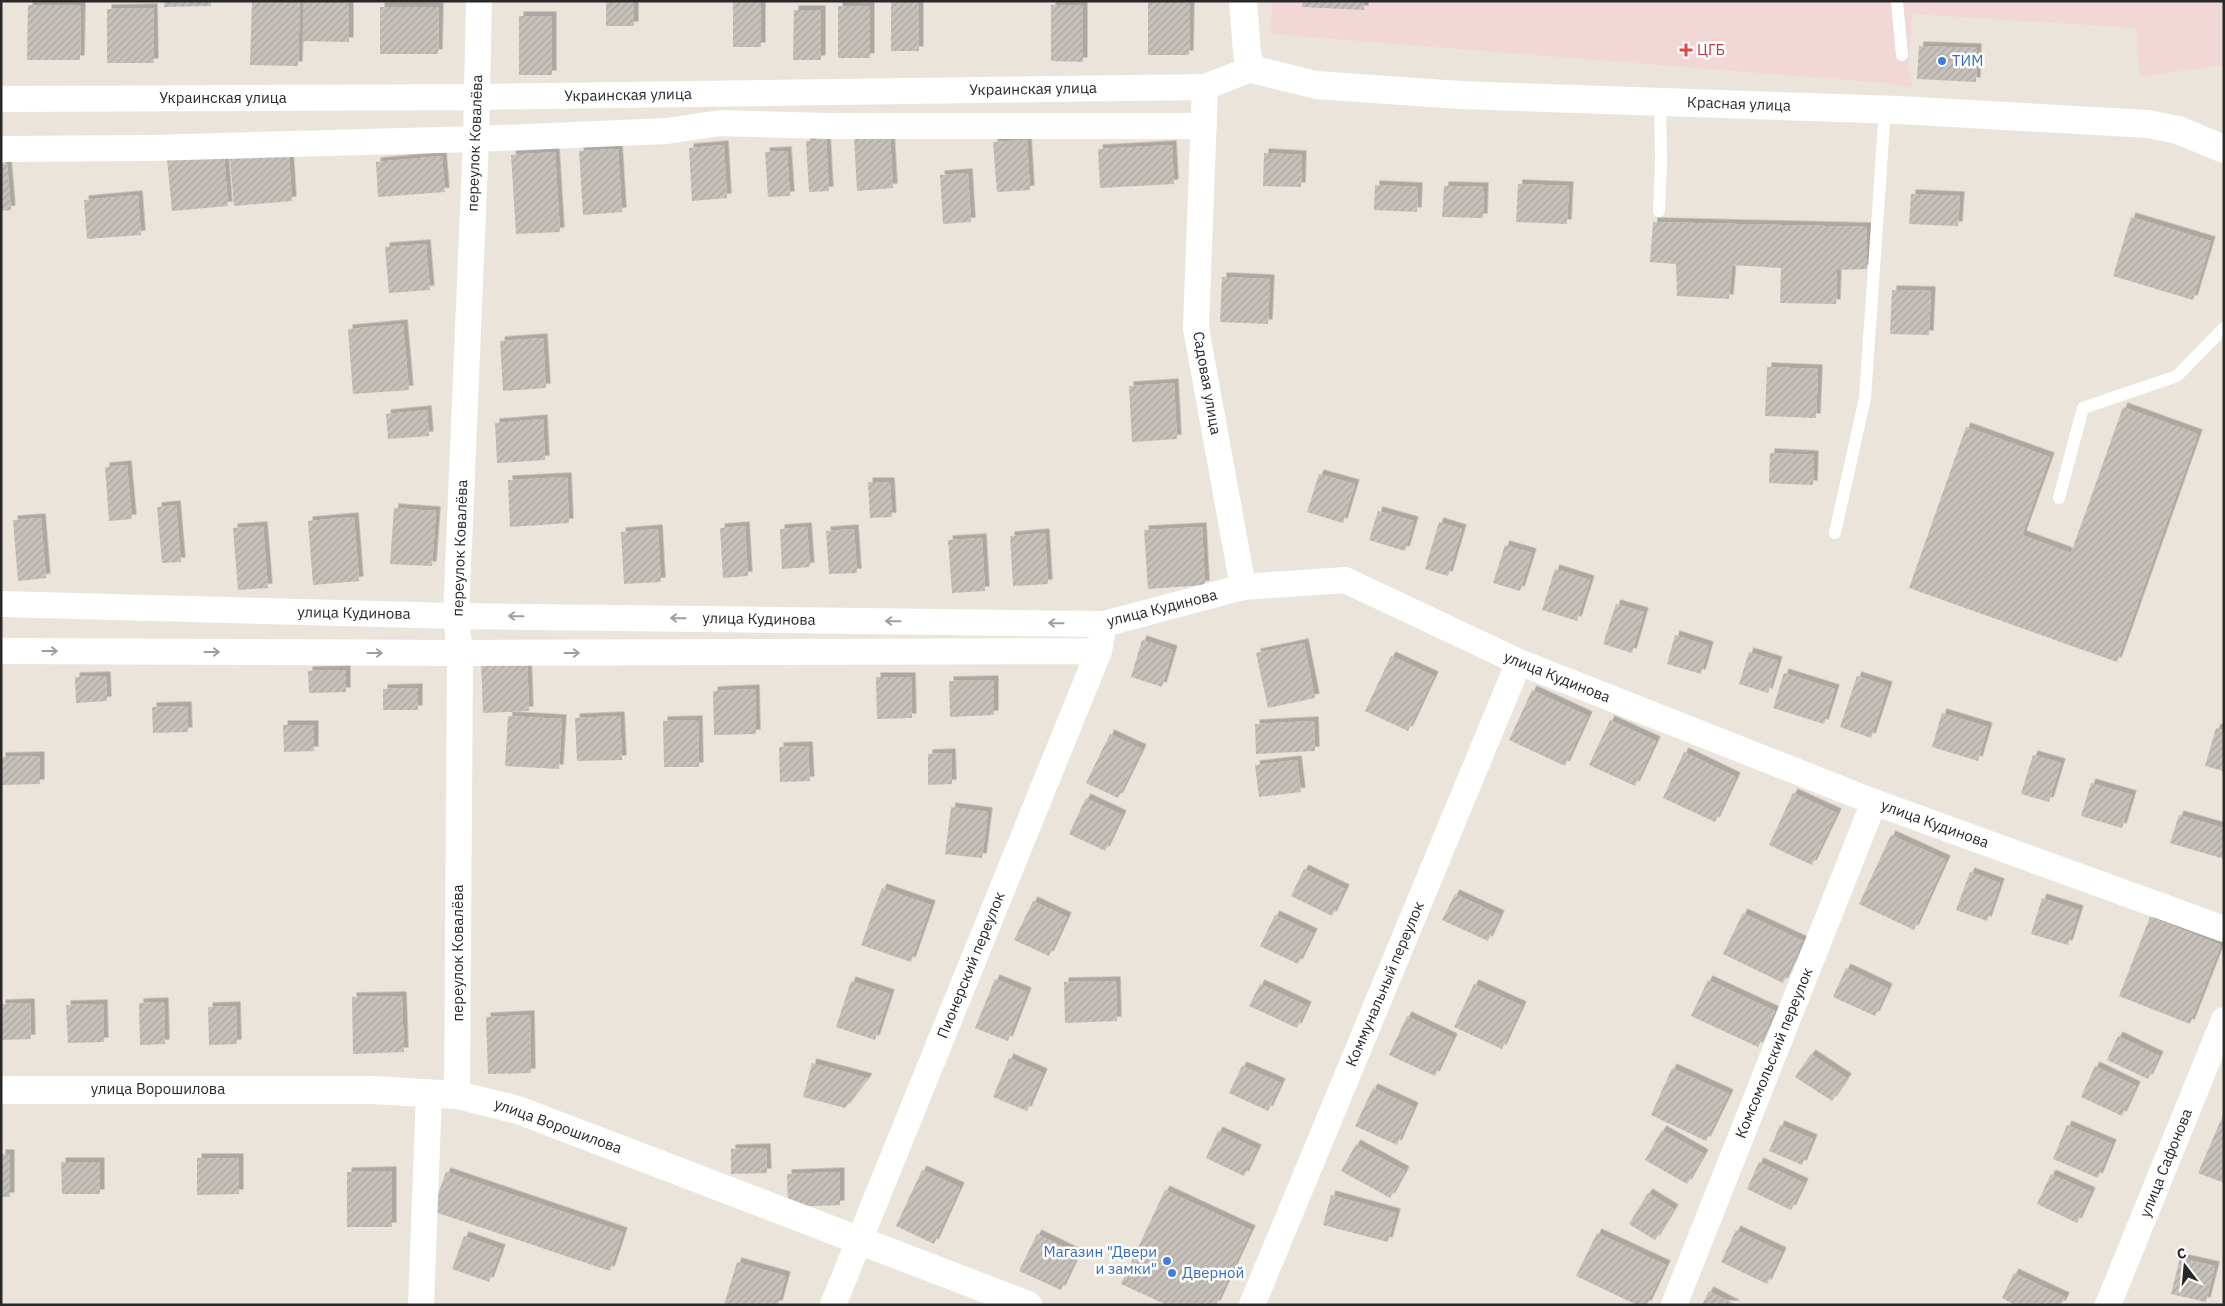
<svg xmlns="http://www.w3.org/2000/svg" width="2225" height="1306" font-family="'IBM Plex Sans',sans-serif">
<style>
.medical{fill:#f2d7d7}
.building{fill:url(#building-hatch);filter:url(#shadow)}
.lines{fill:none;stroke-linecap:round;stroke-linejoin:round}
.lane{stroke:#fff;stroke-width:12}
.street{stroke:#fff;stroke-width:26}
.secondary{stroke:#fff;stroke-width:28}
.oneway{stroke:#9e9e9e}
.health-dot{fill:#e0444e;stroke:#fff;stroke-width:2}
.shop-dot{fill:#3f7fe0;stroke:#fff;stroke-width:2}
.labels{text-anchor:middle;stroke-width:5;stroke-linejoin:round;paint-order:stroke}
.health-label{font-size:15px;fill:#be3a42;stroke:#fff;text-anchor:start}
.shop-label{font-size:15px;fill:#366cbe;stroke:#fff;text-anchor:start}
.street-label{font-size:15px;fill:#282828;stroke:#fff}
</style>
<defs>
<pattern id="building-hatch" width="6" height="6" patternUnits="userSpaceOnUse" patternTransform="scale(1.25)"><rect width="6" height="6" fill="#c6c1ba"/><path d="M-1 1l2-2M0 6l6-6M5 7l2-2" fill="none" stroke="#aaa6a0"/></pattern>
<filter id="shadow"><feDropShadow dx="4.5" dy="-4.5" stdDeviation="0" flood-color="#0004"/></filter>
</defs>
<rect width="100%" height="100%" fill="#ebe4da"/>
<path class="medical" d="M 1272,1 L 2224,1 L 2224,65 L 2140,77 L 2136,28 L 1912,14 L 1908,67 L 1913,88 L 1884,83 L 1271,34 Z"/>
<path class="building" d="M 164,1 L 211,1 L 211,6 L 164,7 Z
M 252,1 L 300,1 L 298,66 L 250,65 Z
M 303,1 L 349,1 L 349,42 L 303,41 Z
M 606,1 L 634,1 L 634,26 L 606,26 Z
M 733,1 L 761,1 L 761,47 L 733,47 Z
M 891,1 L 919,1 L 919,51 L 891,51 Z
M 1148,1 L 1190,1 L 1189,55 L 1148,55 Z
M 1303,1 L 1364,1 L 1364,10 L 1302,7 Z
M 28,5 L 81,6 L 80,60 L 27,60 Z
M 1051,5 L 1083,5 L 1083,62 L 1051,61 Z
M 838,6 L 870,7 L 870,58 L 838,58 Z
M 380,7 L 439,7 L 438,54 L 380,54 Z
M 153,8 L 154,63 L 107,63 L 107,9 Z
M 794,10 L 821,10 L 821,60 L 793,60 Z
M 519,16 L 552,16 L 552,75 L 519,75 Z
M 1919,46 L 1977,48 L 1976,82 L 1917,79 Z
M 890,135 L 893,188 L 857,191 L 854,137 Z
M 826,139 L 829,191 L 809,192 L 806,141 Z
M 1027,140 L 1030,190 L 997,192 L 993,142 Z
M 724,145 L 727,198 L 692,201 L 689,148 Z
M 1172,145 L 1174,184 L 1100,188 L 1098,149 Z
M 618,149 L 622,212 L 583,215 L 579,151 Z
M 787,151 L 790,196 L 768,197 L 765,152 Z
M 555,152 L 560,232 L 516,234 L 511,155 Z
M 1264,153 L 1302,155 L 1301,187 L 1263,186 Z
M 224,154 L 228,206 L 172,211 L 167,159 Z
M 289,154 L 292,201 L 234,206 L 230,159 Z
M 442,156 L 445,192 L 378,197 L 376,162 Z
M 7,163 L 11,210 L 1,211 L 1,164 Z
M 968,173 L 971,222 L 943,224 L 940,175 Z
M 1518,184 L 1569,186 L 1567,224 L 1516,222 Z
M 1375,185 L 1418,187 L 1417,212 L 1374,210 Z
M 1444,186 L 1484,187 L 1483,218 L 1442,217 Z
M 1911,194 L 1960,196 L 1958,226 L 1909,224 Z
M 138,195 L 141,235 L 87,239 L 84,200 Z
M 2131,217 L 2211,241 L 2193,300 L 2113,276 Z
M 1653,222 L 1867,227 L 1867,269 L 1837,270 L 1836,304 L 1780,303 L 1781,268 L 1732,265 L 1729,299 L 1677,296 L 1676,264 L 1650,262 Z
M 426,244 L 430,290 L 389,293 L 385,247 Z
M 1222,277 L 1270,279 L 1268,324 L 1220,322 Z
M 1892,290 L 1931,291 L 1929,335 L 1890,334 Z
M 403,324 L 409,390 L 353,394 L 348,329 Z
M 543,338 L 546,388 L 503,391 L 500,341 Z
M 1767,367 L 1818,369 L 1816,418 L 1765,416 Z
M 1174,383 L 1177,439 L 1132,442 L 1129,386 Z
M 2123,407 L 2198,434 L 2117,662 L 1909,588 L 1966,427 L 2050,457 L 2022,535 L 2071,553 Z
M 427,410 L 429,436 L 388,439 L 386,414 Z
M 543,419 L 545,460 L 497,463 L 495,423 Z
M 1770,453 L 1814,455 L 1813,485 L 1769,483 Z
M 127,465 L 132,519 L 109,521 L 105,467 Z
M 1319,474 L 1355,484 L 1343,523 L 1307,512 Z
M 567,477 L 569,523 L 510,527 L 508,480 Z
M 868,482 L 890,482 L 892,517 L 870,518 Z
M 176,505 L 181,562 L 162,563 L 157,507 Z
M 394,508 L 436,511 L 432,566 L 390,564 Z
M 1378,511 L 1414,521 L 1405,551 L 1369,540 Z
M 354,517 L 359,581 L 313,585 L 308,521 Z
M 41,518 L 46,578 L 18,581 L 13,520 Z
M 1439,522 L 1462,529 L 1448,576 L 1425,569 Z
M 263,526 L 268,588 L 238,590 L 233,528 Z
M 745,526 L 748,576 L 723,578 L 720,528 Z
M 807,527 L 810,567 L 782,569 L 780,529 Z
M 1202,527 L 1205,585 L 1148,589 L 1144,530 Z
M 658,529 L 661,582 L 624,584 L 621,532 Z
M 854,529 L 857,573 L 829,574 L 826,531 Z
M 1045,533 L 1048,584 L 1013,586 L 1010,536 Z
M 982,538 L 985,591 L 952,593 L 948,540 Z
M 1505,545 L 1532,553 L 1520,591 L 1493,583 Z
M 1555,569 L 1590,580 L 1577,621 L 1542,610 Z
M 1616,604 L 1644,612 L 1632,653 L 1603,644 Z
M 1675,635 L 1709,646 L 1701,674 L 1667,664 Z
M 1142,640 L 1173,650 L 1162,687 L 1131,677 Z
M 1304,643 L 1315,698 L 1268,708 L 1256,653 Z
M 1749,652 L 1778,661 L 1768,693 L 1739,684 Z
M 1391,656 L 1434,676 L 1408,731 L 1365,711 Z
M 527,659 L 529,711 L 483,713 L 481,661 Z
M 346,670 L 346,692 L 309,693 L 308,671 Z
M 1784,673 L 1835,689 L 1824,724 L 1773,708 Z
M 106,676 L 107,701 L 76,703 L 75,677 Z
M 1857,676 L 1888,686 L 1871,738 L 1840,727 Z
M 876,677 L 911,677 L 912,718 L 877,719 Z
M 994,680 L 994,715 L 950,717 L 949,681 Z
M 418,688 L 418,710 L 383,710 L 383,689 Z
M 755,689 L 756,734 L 714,735 L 713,691 Z
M 1532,690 L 1588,716 L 1565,766 L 1509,740 Z
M 187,706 L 188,732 L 153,733 L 152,707 Z
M 1942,713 L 1988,727 L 1978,761 L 1932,747 Z
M 508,716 L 562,719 L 559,769 L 505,766 Z
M 620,716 L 622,760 L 577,761 L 575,718 Z
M 698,720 L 699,767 L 664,767 L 663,721 Z
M 1610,720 L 1656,741 L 1635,786 L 1589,765 Z
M 1314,721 L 1315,751 L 1256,754 L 1255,724 Z
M 283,725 L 314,725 L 314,751 L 284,752 Z
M 2216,728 L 2224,730 L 2224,771 L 2205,766 Z
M 1110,734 L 1142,749 L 1118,798 L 1086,783 Z
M 808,746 L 810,781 L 780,782 L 779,747 Z
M 1684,752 L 1736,777 L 1715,822 L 1663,798 Z
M 951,753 L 952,784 L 928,785 L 928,754 Z
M 2033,755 L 2061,763 L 2049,802 L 2021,794 Z
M 40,756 L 40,784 L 1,785 L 1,757 Z
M 1297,760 L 1301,792 L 1259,797 L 1255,765 Z
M 2091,783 L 2132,795 L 2122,828 L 2081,816 Z
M 1793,793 L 1837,813 L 1812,865 L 1769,845 Z
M 1086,798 L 1122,815 L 1105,851 L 1069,834 Z
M 951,807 L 988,812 L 982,858 L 945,854 Z
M 2179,815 L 2224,828 L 2224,859 L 2170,843 Z
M 1891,835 L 1946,860 L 1914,930 L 1859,904 Z
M 1304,869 L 1345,889 L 1332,916 L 1291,896 Z
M 1970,872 L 2000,883 L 1987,921 L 1956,910 Z
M 882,888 L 931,905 L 911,962 L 861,945 Z
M 1455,894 L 1500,915 L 1488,941 L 1442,920 Z
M 2042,898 L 2079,910 L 2068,945 L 2031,934 Z
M 1033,901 L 1067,917 L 1049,956 L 1014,940 Z
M 1743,913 L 1803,941 L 1783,983 L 1723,954 Z
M 1275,915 L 1313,933 L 1298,964 L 1260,946 Z
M 2150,917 L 2221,945 L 2190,1024 L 2119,996 Z
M 1846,968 L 1888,988 L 1875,1016 L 1833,997 Z
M 995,979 L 1027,992 L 1008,1041 L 975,1028 Z
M 1708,980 L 1775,1011 L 1758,1047 L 1691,1016 Z
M 851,981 L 890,994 L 875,1040 L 836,1027 Z
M 1116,981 L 1117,1021 L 1065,1023 L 1064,982 Z
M 1260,984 L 1307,1006 L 1297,1028 L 1249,1006 Z
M 1474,984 L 1522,1006 L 1502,1049 L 1454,1027 Z
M 402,996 L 404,1052 L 353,1054 L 352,997 Z
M 164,1002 L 165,1044 L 140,1045 L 139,1003 Z
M 30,1003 L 31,1039 L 1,1040 L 1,1004 Z
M 103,1004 L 104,1042 L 68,1043 L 66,1005 Z
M 236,1006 L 237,1044 L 209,1045 L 208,1007 Z
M 530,1015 L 531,1073 L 488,1074 L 486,1017 Z
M 1407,1016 L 1453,1038 L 1435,1076 L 1389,1055 Z
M 2118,1036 L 2159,1056 L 2148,1079 L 2107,1060 Z
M 1811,1054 L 1847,1078 L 1832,1101 L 1795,1077 Z
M 1009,1058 L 1043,1073 L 1027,1111 L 993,1097 Z
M 812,1063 L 868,1078 L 845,1108 L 803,1097 Z
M 1242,1066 L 1281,1083 L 1268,1111 L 1229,1093 Z
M 2095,1066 L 2136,1086 L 2122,1116 L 2081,1097 Z
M 1672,1068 L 1729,1094 L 1706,1141 L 1651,1115 Z
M 1373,1088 L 1414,1107 L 1397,1145 L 1355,1126 Z
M 2224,1113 L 2224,1183 L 2198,1173 Z
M 1780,1125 L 1813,1139 L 1802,1165 L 1769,1151 Z
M 2067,1125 L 2112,1144 L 2098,1178 L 2053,1159 Z
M 1662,1130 L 1704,1154 L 1687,1184 L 1645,1160 Z
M 1218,1131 L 1257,1149 L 1244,1176 L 1206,1158 Z
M 1356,1144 L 1405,1171 L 1390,1198 L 1341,1171 Z
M 766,1148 L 767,1173 L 731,1174 L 731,1149 Z
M 1,1154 L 10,1154 L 10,1197 L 1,1197 Z
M 197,1158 L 239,1158 L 239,1194 L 197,1195 Z
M 61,1162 L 100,1162 L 100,1194 L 62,1194 Z
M 1759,1162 L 1804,1183 L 1791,1210 L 1747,1189 Z
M 922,1170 L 960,1187 L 934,1244 L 896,1226 Z
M 392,1171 L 392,1227 L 347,1227 L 347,1172 Z
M 446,1172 L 623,1232 L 610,1271 L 432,1211 Z
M 840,1172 L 840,1205 L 788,1207 L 787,1174 Z
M 2051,1174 L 2091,1192 L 2077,1223 L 2037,1204 Z
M 1165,1190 L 1251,1230 L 1216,1305 L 1167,1305 L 1121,1284 Z
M 1648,1193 L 1674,1209 L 1655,1240 L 1629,1224 Z
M 1331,1195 L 1396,1213 L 1388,1242 L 1323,1225 Z
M 1736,1230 L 1782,1252 L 1767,1284 L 1721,1262 Z
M 1597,1233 L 1666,1265 L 1647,1305 L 1637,1305 L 1576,1276 Z
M 1037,1234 L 1078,1254 L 1061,1290 L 1019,1271 Z
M 464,1236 L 501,1249 L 489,1282 L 452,1269 Z
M 2180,1258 L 2215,1266 L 2206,1302 L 2171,1294 Z
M 737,1262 L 786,1276 L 778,1305 L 724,1305 Z
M 2014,1273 L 2065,1297 L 2061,1305 L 2015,1305 L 2002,1298 Z
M 1709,1291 L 1736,1305 L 1702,1305 Z"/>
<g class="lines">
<path class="lane" d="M 1897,1 L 1902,55
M 1659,211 L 1661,161 L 1660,101
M 2059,498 L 2083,408 L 2177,376 L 2224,328
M 1835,533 L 1865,398 L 1885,110"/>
<path class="street" d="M 1205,87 L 1196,328 L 1243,587
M 1,99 L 476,97 L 1205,87 L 1251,69
M 1,149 L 149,148 L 476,139 L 667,131 L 720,123 L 827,126 L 1204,126
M 1,604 L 456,616 L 1104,624 L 1243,587 L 1345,580 L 1519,662 L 1874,802 L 2224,929
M 1,651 L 460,653 L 1099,651
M 457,1095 L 460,653 L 456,616 L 476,139 L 479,1
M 421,1305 L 429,1093
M 833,1305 L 1099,651 L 1102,635
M 1252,1305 L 1519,662
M 1674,1305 L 1874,802
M 2108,1305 L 2224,1020"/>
<path class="secondary" d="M 1243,1 L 1247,52 L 1251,69 L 1316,85 L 1460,95 L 1898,110 L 2148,124 L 2178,130 L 2224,149
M 1,1090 L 373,1090 L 457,1095 L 518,1110 L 1028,1305"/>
</g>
<defs><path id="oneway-shaft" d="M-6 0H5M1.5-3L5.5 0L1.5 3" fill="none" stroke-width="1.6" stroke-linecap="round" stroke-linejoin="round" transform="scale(1.25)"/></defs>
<g class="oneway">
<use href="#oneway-shaft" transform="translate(516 616) rotate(-179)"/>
<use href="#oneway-shaft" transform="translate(678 618) rotate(-179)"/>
<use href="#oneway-shaft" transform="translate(893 621) rotate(-179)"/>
<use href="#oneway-shaft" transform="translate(1056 623) rotate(-179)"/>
<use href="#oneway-shaft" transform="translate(50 651)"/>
<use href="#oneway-shaft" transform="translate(212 652)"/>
<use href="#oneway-shaft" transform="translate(375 653)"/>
<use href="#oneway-shaft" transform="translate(572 653)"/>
</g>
<path class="health-dot" d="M1683.5 42.5h5v5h5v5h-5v5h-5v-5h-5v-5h5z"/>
<g class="shop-dot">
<circle cx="1942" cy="61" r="5"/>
<circle cx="1167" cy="1261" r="5"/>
<circle cx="1172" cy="1273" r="5"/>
</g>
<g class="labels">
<g class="health-label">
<text x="1697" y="55">ЦГБ</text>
</g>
<g class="shop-label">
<text x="1952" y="66">ТИМ</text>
<text x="1157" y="1257" text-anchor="end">Магазин "Двери<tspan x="1157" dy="17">и замки"</tspan></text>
<text x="1182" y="1278">Дверной</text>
</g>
<g class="street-label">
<text transform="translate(1033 89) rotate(-1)" y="5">Украинская улица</text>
<text transform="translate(628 95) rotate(-1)" y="5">Украинская улица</text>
<text x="223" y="103">Украинская улица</text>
<text transform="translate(1739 104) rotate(2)" y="5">Красная улица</text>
<text transform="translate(475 143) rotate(-88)" y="5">переулок Ковалёва</text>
<text transform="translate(1207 383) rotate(80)" y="5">Садовая улица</text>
<text transform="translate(460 548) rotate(-88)" y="5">переулок Ковалёва</text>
<text transform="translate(1162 608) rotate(-14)" y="5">улица Кудинова</text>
<text transform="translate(354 613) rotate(1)" y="5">улица Кудинова</text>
<text transform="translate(759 619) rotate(1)" y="5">улица Кудинова</text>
<text transform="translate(1557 677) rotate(22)" y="5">улица Кудинова</text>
<text transform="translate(1935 824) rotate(20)" y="5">улица Кудинова</text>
<text transform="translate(458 953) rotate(-90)" y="5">переулок Ковалёва</text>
<text transform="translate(971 965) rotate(-68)" y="5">Пионерский переулок</text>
<text transform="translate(1385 984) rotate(-67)" y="5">Коммунальный переулок</text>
<text transform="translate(1774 1053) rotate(-68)" y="5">Комсомольский переулок</text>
<text x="158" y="1094">улица Ворошилова</text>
<text transform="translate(558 1126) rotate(20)" y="5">улица Ворошилова</text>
<text transform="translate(2166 1163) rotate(-68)" y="5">улица Сафонова</text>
</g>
</g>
<rect width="2225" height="1306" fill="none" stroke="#282828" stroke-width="5"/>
<g transform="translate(2185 1266) rotate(344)" stroke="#ffffff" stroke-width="4" paint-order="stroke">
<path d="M0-4L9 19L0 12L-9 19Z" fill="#282828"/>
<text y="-8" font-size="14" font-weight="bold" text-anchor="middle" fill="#282828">С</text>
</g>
</svg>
